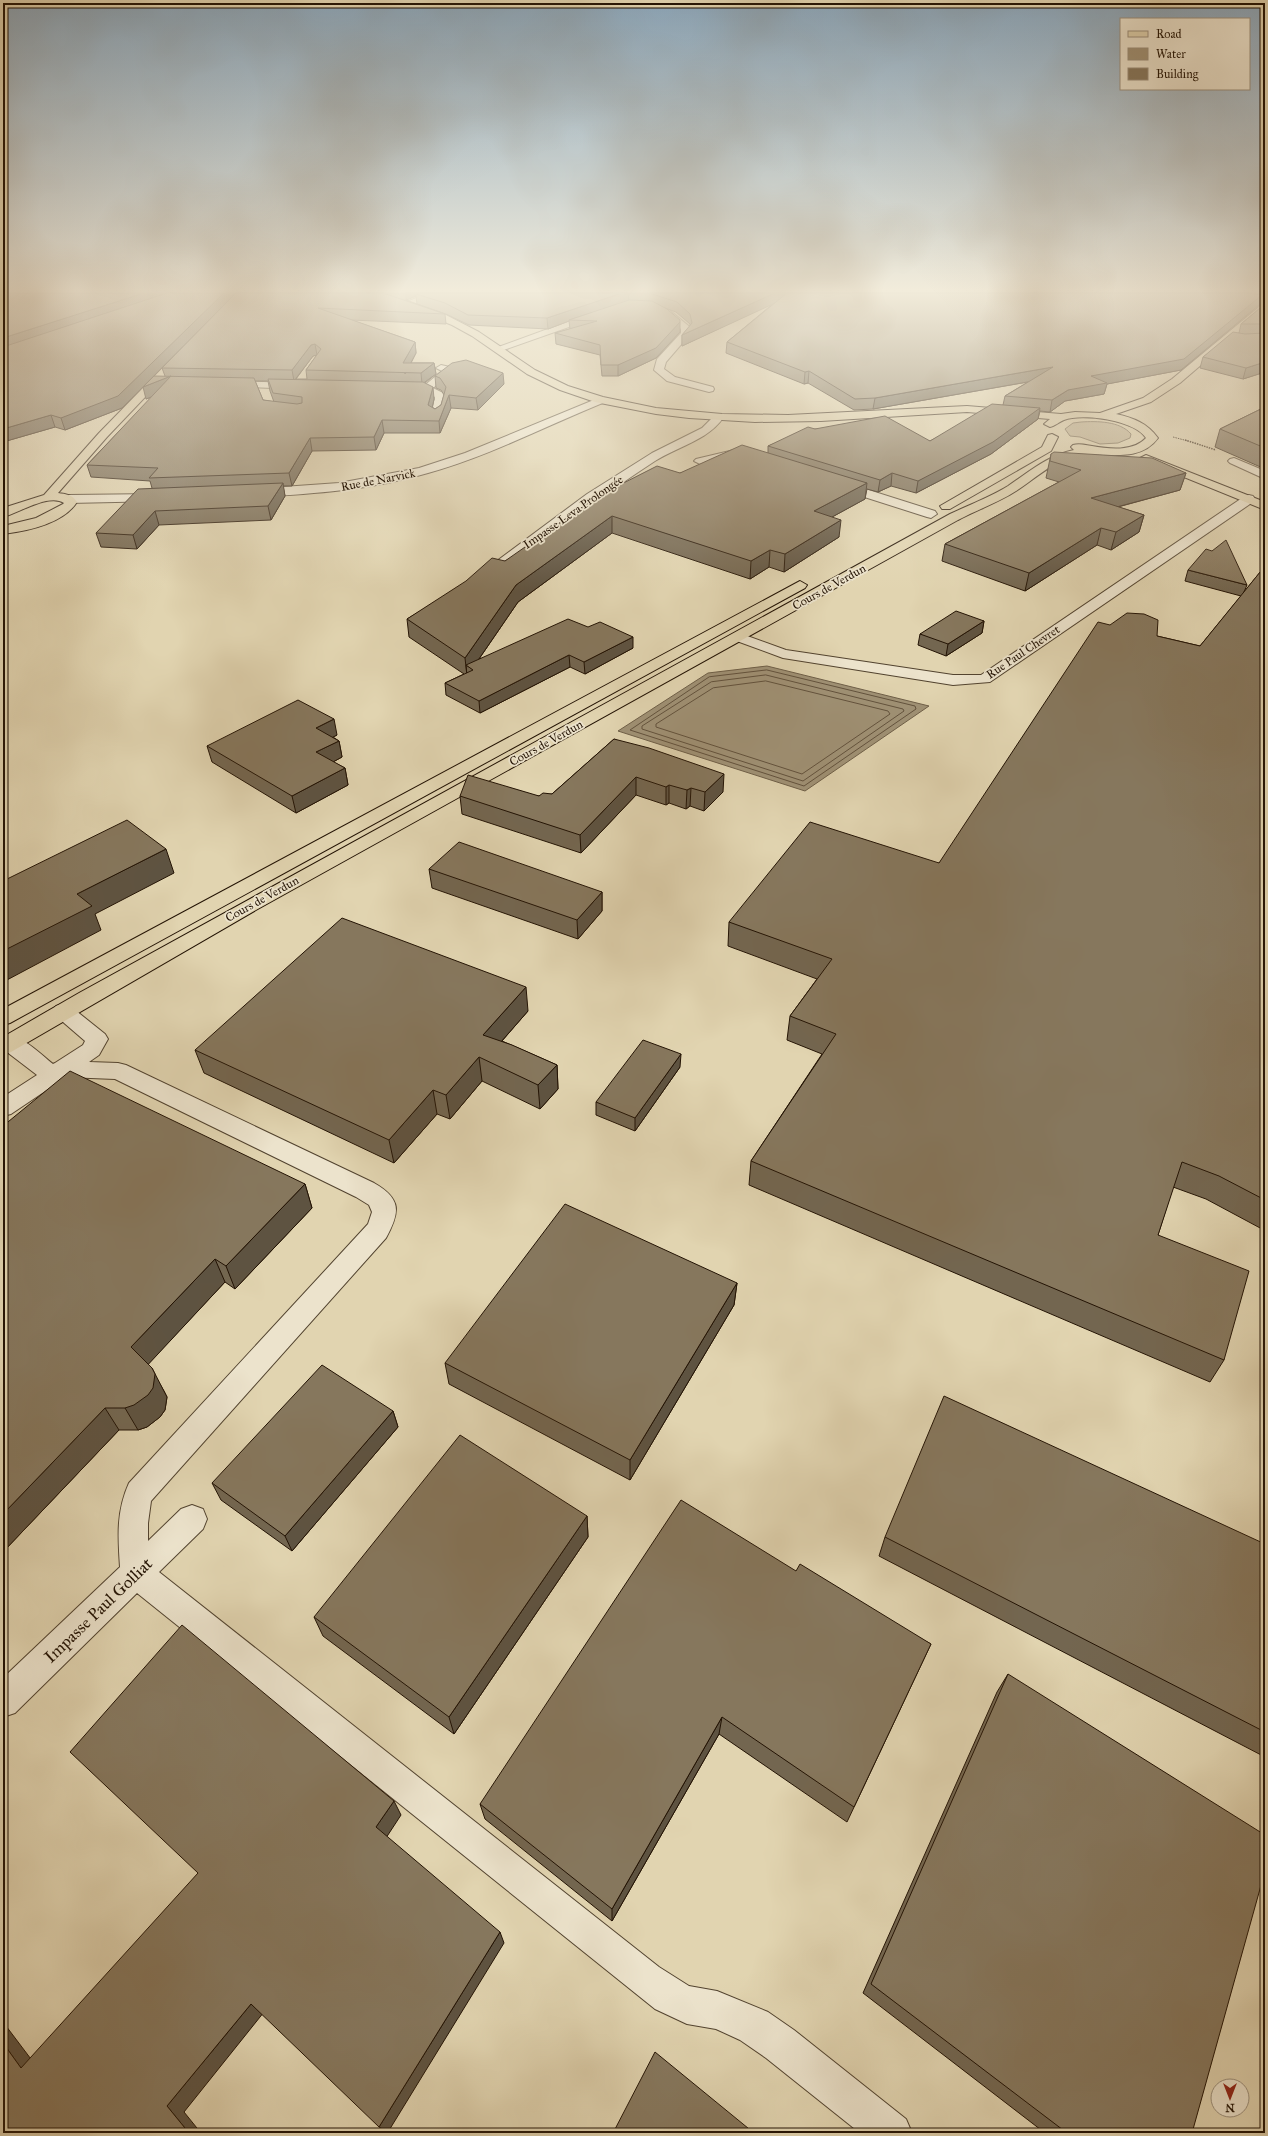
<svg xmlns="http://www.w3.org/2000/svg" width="1268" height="2136" font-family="'IM FELL Great Primer',serif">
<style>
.green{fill:#c1b393;stroke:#72634c}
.water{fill:#a09276;stroke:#6e5f48}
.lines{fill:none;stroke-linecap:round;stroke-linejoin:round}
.shore{stroke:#62523d;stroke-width:1}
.minor-casing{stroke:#52432f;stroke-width:2}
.major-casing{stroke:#231304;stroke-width:2}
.path-far1{stroke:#231304;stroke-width:1;stroke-dasharray:1.5 1;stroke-linecap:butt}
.path{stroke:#231304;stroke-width:1.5;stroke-dasharray:1.5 1;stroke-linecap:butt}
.minor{fill:#ece3cc;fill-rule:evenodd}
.major{fill:#e1d4b0;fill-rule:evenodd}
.wall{fill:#736650;stroke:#231304;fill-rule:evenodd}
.shaded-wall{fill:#5e5341;stroke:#231304}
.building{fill:#86775d;stroke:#231304}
.labels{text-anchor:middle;stroke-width:3.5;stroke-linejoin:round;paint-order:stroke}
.far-street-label{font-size:12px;fill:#231304;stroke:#ece3cc}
.near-street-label{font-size:17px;fill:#231304;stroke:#ece3cc}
</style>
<rect width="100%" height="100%" fill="#e1d4b0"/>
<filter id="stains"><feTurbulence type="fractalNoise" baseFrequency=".005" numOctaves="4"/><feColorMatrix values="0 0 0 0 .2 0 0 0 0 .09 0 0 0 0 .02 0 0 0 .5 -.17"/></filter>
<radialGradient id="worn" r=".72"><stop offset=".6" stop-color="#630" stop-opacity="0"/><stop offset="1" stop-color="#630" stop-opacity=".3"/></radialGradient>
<path class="green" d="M 1081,422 C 1097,421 1120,421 1131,434 L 1130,438 L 1118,443 L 1100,444 L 1080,437 L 1070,436 L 1065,429 L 1073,423 Z"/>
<path class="water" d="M 767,666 L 929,706 L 805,791 L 618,731 L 708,673 Z"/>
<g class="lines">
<path class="shore" d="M 767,670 L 915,706 L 916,709 L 804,786 L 630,730 L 709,677 Z
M 766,675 L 903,709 L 904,711 L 803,781 L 642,729 L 642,726 L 711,682 Z
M 766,681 L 888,711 L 890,714 L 802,774 L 656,727 L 656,724 L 713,688 Z"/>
<defs>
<path id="minor" d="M 428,293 L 439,293 L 409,306 L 403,306 L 402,304 Z
M 1213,293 L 1229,293 L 1265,299 L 1265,305 L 1217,296 Z
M 655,303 L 663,305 L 691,328 L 691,333 L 666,362 L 664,369 L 675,377 L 713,387 L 714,389 L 713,391 L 709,392 L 667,381 L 654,370 L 657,359 L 681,333 L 681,329 L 657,309 L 652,308 L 651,306 Z
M 597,311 L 602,314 L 600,316 L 501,351 L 498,352 L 493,349 Z
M 441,365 L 450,367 L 453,371 L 433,388 L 443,393 L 446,399 L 441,417 L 436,420 L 431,417 L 435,397 L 423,392 L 403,391 L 398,388 L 403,385 L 424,386 L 442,371 L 436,368 Z
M 227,381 L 299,383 L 304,386 L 299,389 L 223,386 L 222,384 L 223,382 Z
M 601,397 L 606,400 L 605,402 C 546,426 489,456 428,473 C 371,490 312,494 254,497 L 248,493 L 254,489 L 339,483 L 419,468 L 465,453 Z
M 718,415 L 723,418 C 708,440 677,447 655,461 C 597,499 541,540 486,581 L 481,582 L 474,578 L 587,494 L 652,453 L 702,428 L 714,416 Z
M 734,450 L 746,454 L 748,456 L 742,459 L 733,457 L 700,464 L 694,461 L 696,459 Z
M 1234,458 L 1265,471 L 1265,479 L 1230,463 L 1228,461 L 1230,459 Z
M 837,480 L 935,511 L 937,514 L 931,518 L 927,517 L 833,487 L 831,484 L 833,481 Z
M 158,494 L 162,495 L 164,498 L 162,501 L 69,503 L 63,499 L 69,495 Z
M 1249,495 L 1253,496 L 1255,499 L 1253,502 L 990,682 L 953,685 L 783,658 L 734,640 L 732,637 L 734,634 L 739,633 L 786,650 L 953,675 L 981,675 L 1245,496 Z
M 63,1004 L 70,1006 L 105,1034 L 108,1039 L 99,1055 L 89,1062 L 118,1063 L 126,1065 L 374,1183 C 402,1199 400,1212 386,1238 L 151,1501 L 148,1523 L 148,1541 L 181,1509 L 192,1505 L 203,1509 L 207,1519 L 203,1529 L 159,1572 L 659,1967 L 689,1986 L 717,1991 L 768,2012 L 794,2030 L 906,2119 L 912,2133 L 860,2133 L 766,2058 L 740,2040 L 716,2029 L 687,2024 L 655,2009 L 137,1593 L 15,1713 L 3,1717 L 3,1678 L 120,1567 C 118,1537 116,1512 129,1483 L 368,1224 L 372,1212 L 369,1205 L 356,1197 L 115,1079 L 66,1077 L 11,1114 L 3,1116 L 3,1097 L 37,1075 L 3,1049 L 3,1037 C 20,1032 40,1054 53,1064 L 55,1063 L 83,1045 L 85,1041 L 56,1016 L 52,1011 L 56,1006 Z"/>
<path id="major" d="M 361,293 L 375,293 L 394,298 L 446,315 L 479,332 L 535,370 L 568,386 L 603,397 L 656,408 L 722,414 L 788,415 L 967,406 L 1061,414 L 1075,412 L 1100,413 L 1143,398 L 1172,379 L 1265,302 L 1265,310 L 1180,383 L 1151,402 L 1116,414 C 1134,418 1147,423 1158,438 C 1137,467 1096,448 1068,458 C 1049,465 1033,480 1016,491 C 999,502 977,510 958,520 L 256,910 L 11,1052 L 3,1055 L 3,1037 L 79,993 L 950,514 C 969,505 990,497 1008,486 C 1029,472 1048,455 1074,450 L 1071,447 L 1073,445 C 1079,443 1086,445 1092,446 C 1109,449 1133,452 1146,438 C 1134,420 1082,413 1064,420 C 1059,422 1055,426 1050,427 L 1044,424 L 1050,419 L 967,412 L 821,421 L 755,422 L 689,418 L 656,414 L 595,402 L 560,390 L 527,374 L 472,336 L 452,325 L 414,310 Z
M 185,347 L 188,348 L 188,352 L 107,437 L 58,493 C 66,494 73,495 77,502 C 63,524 27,531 3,534 L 3,526 L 36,518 L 63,504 L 64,503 C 49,493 19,513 3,517 L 3,508 L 44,495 L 99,433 L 182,348 Z
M 1052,434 L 1058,437 L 1051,451 L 950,509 L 942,509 L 940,506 L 1042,447 L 1048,435 Z
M 1146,455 L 1265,502 L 1265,510 L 1142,460 L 1140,458 Z
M 800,581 L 807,585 L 805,588 L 10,1023 L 3,1025 L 3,1009 Z"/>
</defs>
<use href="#minor" class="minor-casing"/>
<use href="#major" class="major-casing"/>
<path class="path-far1" d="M 1173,437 L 1188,441"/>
<path class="path" d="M 1185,440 L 1216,450"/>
<use href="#minor" class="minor"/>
<use href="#major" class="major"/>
</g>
<path class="wall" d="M 3,293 L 122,408 L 65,430 L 55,427 L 3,442 Z
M 236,293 L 1265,293 L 1265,299 L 1261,298 L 1259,305 L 1181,370 L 1107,384 L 1104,394 L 1065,401 L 1050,412 L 1040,411 L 1038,419 L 991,454 L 916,493 L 891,486 L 878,492 L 867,489 L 865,499 L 832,517 L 839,537 L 784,572 L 769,567 L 750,579 L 612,533 L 518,602 L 479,659 L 633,648 L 585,674 L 570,667 L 480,713 L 446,695 L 445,683 L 464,674 L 409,637 L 407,619 L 505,561 L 680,473 L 768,453 L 768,446 L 815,429 L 930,441 L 1003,405 L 1005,396 L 1028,382 L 873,409 L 854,410 L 808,383 L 804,384 L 726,353 L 727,342 L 775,302 L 682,346 L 682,335 L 690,326 L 690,324 L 676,312 L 665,308 L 680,332 L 656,358 L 618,376 L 602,376 L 600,355 L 556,344 L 555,333 L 570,329 L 569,321 L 548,329 L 469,325 L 446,314 L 417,304 L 416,296 L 406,300 L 445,314 L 446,324 L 351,320 L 415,342 L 416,353 L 411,363 L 434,363 L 436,374 L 425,383 L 434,399 L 432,407 L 435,409 L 441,405 L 444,395 L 441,390 L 436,388 L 435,376 L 504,384 L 478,410 L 451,408 L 440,433 L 384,433 L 376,450 L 312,451 L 292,486 L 283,486 L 285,496 L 271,520 L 159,525 L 137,549 L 101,547 L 96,533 L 152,488 L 150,481 L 91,477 L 87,465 L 152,397 L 146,399 L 165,376 L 162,368 ZM 317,355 L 306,370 L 307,379 L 296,379 L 313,356 ZM 255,381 L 268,381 L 270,391 L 274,402 L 263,400 Z
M 1265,304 L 1265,372 L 1243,379 L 1200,368 L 1203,357 L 1239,333 L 1241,324 Z
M 1265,407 L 1265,469 L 1215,447 L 1220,429 Z
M 1051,454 L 1186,473 L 1180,490 L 1118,507 L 1144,515 L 1139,532 L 1111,550 L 1097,545 L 1025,591 L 942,561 L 945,544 L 1059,482 L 1046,478 Z
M 1265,566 L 1265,1223 L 1262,1229 L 1206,1199 L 1173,1187 L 1158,1235 L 1224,1360 L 1210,1382 L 749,1185 L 751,1161 L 822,1054 L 787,1040 L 790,1016 L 817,979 L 728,946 L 729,922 L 939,863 L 1157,636 L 1200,646 L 1241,596 L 1185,581 L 1188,570 L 1247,585 L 1244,592 Z
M 984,621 L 982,633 L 946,656 L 918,645 L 920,634 Z
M 337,735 L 333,737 L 339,741 L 342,757 L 333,762 L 345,768 L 348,785 L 296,813 L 212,762 L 207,746 Z
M 614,739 L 723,792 L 704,811 L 690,806 L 686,809 L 669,803 L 666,805 L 636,795 L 581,853 L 462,814 L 460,796 L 539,796 L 552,794 Z
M 429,869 L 602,892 L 602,911 L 578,939 L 432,888 Z
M 528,1011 L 502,1041 L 557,1065 L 558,1089 L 540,1109 L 482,1081 L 450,1119 L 437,1114 L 394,1163 L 204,1073 L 195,1050 Z
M 680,1067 L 635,1131 L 596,1115 L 596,1102 Z
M 3,1126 L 305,1184 L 312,1208 L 235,1289 L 225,1282 L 148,1364 L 164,1391 L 167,1397 L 165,1410 L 160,1417 L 147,1427 L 138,1430 L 119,1430 L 3,1552 Z
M 737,1283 L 734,1305 L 630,1480 L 449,1384 L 445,1363 Z
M 393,1411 L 398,1427 L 292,1551 L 221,1500 L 212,1483 Z
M 587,1516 L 588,1537 L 454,1734 L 323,1636 L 314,1617 Z
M 885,1537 L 1265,1544 L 1265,1757 L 879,1556 Z
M 796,1571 L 931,1644 L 847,1822 L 719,1734 L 612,1921 L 485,1819 L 480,1804 Z
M 1008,1674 L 1192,2133 L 1045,2133 L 863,1993 L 997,1692 Z"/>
<path class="shaded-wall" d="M 144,293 L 177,293 L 3,350 L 3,338 Z
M 224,293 L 236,293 L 122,408 L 65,430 L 61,418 Z
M 406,293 L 425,293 L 416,294 L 416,296 L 406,300 Z
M 622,293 L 628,293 L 629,301 L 569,320 L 569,321 L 548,329 L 547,318 Z
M 775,293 L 786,293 L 786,298 L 682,346 L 682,335 Z
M 1262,295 L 1259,305 L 1181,370 L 1107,384 L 1104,394 L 1065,401 L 1050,412 L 1052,400 L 1091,376 Z
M 680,322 L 680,332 L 656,358 L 618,376 L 618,365 Z
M 415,342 L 416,353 L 405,374 L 403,363 Z
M 315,344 L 317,355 L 313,356 L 294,381 L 292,370 L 311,345 Z
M 1265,362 L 1265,372 L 1243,379 L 1246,368 Z
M 434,363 L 436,374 L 422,384 L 421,373 Z
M 1053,367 L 1050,378 L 873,409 L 875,398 Z
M 809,371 L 808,383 L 804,384 L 805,372 Z
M 503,373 L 504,384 L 478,410 L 476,398 Z
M 171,376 L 174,388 L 146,399 L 143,387 Z
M 433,387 L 434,399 L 430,418 L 428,405 Z
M 449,395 L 451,408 L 440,433 L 439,421 Z
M 1040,408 L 1038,419 L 991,454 L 916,493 L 918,481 Z
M 51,415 L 55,427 L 3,442 L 3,429 Z
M 382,420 L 384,433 L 376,450 L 374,437 Z
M 310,438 L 312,451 L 292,486 L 289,473 Z
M 892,473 L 891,486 L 878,492 L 880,480 Z
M 1186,473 L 1180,490 L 1087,515 L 1091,498 Z
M 283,483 L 285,496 L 271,520 L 268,506 Z
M 867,483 L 865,499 L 812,528 L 814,511 Z
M 155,511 L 159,525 L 137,549 L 133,535 Z
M 1144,515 L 1139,532 L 1111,550 L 1116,532 Z
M 612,516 L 612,533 L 518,602 L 472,669 L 466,665 L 467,676 L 465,658 L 516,585 Z
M 841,520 L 839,537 L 784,572 L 785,554 Z
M 1101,528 L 1097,545 L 1025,591 L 1029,573 Z
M 770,550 L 769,567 L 750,579 L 751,561 Z
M 984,621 L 982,633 L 946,656 L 948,644 Z
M 633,637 L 633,648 L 585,674 L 584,662 Z
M 569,655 L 570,667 L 480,713 L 479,701 Z
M 334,719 L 337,735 L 320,744 L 316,728 Z
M 339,741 L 342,757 L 320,769 L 316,752 Z
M 345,768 L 348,785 L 296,813 L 292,796 Z
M 724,774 L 723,792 L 704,811 L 705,792 Z
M 636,777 L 636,795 L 581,853 L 580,835 Z
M 669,785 L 669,803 L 666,805 L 666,787 Z
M 691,788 L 690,806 L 686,809 L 687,790 Z
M 166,849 L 174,873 L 95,914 L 101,930 L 5,981 L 3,976 L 3,951 L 77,894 Z
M 602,892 L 602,911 L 578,939 L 577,920 Z
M 526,987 L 528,1011 L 486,1059 L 483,1035 Z
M 681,1054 L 680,1067 L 635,1131 L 635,1118 Z
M 479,1057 L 482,1081 L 450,1119 L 446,1095 Z
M 557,1065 L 558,1089 L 540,1109 L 538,1085 Z
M 433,1090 L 437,1114 L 394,1163 L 389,1140 Z
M 305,1184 L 312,1208 L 235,1289 L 226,1266 Z
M 215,1259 L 225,1282 L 144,1369 L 131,1347 Z
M 737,1283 L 734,1305 L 630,1480 L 630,1460 Z
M 152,1368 L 167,1397 L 165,1410 L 160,1417 L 147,1427 L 138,1430 L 125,1408 Z
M 105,1408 L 119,1430 L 3,1552 L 3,1514 Z
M 393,1411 L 398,1427 L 292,1551 L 285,1536 Z
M 587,1516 L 588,1537 L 454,1734 L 449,1717 Z
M 722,1717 L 719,1734 L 612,1921 L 612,1909 Z
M 394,1801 L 401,1815 L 384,1841 L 376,1827 Z
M 500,1932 L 504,1943 L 388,2132 L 379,2127 Z
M 251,2004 L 264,2012 L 184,2112 L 201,2133 L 189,2133 L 167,2106 Z
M 3,2022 L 43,2075 L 21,2068 L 3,2043 Z"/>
<path class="building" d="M 3,293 L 144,293 L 3,338 Z
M 167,293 L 224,293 L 118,396 L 61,418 L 51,415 L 3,429 L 3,347 Z
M 236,293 L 383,293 L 445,314 L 318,308 L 415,342 L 403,363 L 434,363 L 421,373 L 306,370 L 321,349 L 315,344 L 311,345 L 292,370 L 162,368 Z
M 419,293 L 622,293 L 547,318 L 468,315 L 445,303 L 416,294 Z
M 649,293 L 775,293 L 682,335 L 692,323 L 690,314 L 677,302 Z
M 787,293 L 1248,293 L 1262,295 L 1184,359 L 1091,376 L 1107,383 L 1068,390 L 1052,400 L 1005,396 L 1053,367 L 875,398 L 855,399 L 809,371 L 805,372 L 727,342 Z
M 629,300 L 652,301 L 667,309 L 680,320 L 680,322 L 656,348 L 618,365 L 601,365 L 600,345 L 555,333 L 597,321 L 569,320 Z
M 1265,304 L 1265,324 L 1241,324 Z
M 1233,332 L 1245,334 L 1265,333 L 1265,362 L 1246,368 L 1203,357 Z
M 466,360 L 503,373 L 476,398 L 449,395 L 439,421 L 382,420 L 374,437 L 310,438 L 289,473 L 149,478 L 158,468 L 87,465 L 171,376 L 143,387 L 154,376 L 254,378 L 263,400 L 297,404 L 302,403 L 302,397 L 273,393 L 268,379 L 423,382 L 433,387 L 428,405 L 435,409 L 441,405 L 446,387 L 440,378 L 435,376 L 452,363 Z
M 992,404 L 1040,408 L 993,442 L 918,481 L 892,473 L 880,480 L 768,446 L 808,427 L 815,429 L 885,416 L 930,441 Z
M 1265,407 L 1265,448 L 1220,429 Z
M 742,445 L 867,483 L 814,511 L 841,520 L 785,554 L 770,550 L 751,561 L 612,516 L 516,585 L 465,658 L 407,619 L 466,581 L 492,558 L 505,561 L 598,496 L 657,466 L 680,473 Z
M 1054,452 L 1152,458 L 1186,473 L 1091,498 L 1144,515 L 1116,532 L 1101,528 L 1029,573 L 945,544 L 1081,470 L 1050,461 L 1051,454 Z
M 283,483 L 268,506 L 155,511 L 133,535 L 96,533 L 138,489 Z
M 1226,540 L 1247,585 L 1188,570 L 1206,549 L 1212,551 Z
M 1265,566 L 1265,1200 L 1219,1176 L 1182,1162 L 1158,1235 L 1249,1271 L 1224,1360 L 751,1161 L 836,1034 L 790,1016 L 832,959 L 729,922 L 810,822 L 939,863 L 1098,622 L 1110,625 L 1127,613 L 1144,614 L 1158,620 L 1157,636 L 1200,646 Z
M 956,611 L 984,621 L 948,644 L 920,634 Z
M 568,619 L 588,627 L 600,622 L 633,637 L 584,662 L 569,655 L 479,701 L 445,683 L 473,670 L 466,665 Z
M 298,700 L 334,719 L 316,728 L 339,741 L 316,752 L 345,768 L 292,796 L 207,746 Z
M 614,739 L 649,748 L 724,774 L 705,792 L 691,788 L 687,790 L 669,785 L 666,787 L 636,777 L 580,835 L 460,796 L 468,775 L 539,796 L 543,793 L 552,794 Z
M 127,820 L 166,849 L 77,894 L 92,906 L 3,951 L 3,881 Z
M 459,842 L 602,892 L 577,920 L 429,869 Z
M 342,918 L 526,987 L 483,1035 L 512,1045 L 557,1065 L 538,1085 L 479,1057 L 446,1095 L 433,1090 L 389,1140 L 195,1050 Z
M 643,1040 L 681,1054 L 635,1118 L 596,1102 Z
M 70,1071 L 305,1184 L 226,1266 L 215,1259 L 131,1347 L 152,1368 L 155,1374 L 153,1388 L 148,1395 L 134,1405 L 125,1408 L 105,1408 L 3,1514 L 3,1126 Z
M 565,1204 L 737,1283 L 630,1460 L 445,1363 Z
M 322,1365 L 393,1411 L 285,1536 L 212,1483 Z
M 944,1396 L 1265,1544 L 1265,1732 L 885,1537 Z
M 460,1435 L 587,1516 L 449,1717 L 314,1617 Z
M 681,1500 L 796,1571 L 800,1564 L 931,1644 L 854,1807 L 722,1717 L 612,1909 L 480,1804 Z
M 182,1625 L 394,1801 L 376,1827 L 500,1932 L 379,2127 L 251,2004 L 167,2106 L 189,2133 L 3,2133 L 3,2043 L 21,2068 L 198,1873 L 70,1752 Z
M 1008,1674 L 1265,1835 L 1265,1871 L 1192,2133 L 1067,2133 L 871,1984 Z
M 655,2052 L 754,2133 L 613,2133 Z"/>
<linearGradient id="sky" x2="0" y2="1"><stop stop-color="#8ba6ba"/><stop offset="0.49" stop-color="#f2ecdb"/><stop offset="1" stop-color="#f2ecdb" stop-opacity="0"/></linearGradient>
<rect width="1268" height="592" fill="url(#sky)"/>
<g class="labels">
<g class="far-street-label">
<text transform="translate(378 480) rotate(-11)" y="4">Rue de Narvick</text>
<text transform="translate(573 512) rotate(-35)" y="4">Impasse Leva Prolongée</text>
<text transform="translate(829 587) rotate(-29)" y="4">Cours de Verdun</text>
<text transform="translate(1023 652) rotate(-34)" y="4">Rue Paul Chevret</text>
<text transform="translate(546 743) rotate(-29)" y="4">Cours de Verdun</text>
<text transform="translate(262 899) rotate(-29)" y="4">Cours de Verdun</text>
</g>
<g class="near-street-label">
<text transform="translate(98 1610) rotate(-44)" y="6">Impasse Paul Golliat</text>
</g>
</g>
<rect width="1268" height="2136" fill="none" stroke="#e1d4b0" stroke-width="16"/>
<rect x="4" y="4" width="1260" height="2128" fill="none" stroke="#231304" stroke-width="2"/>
<rect x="8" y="8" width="1252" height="2120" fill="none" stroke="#231304"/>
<rect x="1120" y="18" width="130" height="72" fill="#ece3cc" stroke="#9c907c"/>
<rect x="1128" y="31" width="20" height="6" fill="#e1d4b0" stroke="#9c907c"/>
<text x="1156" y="38" font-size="12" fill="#231304">Road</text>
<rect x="1128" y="48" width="20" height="12" fill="#a09276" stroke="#9c907c"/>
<text x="1156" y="58" font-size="12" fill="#231304">Water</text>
<rect x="1128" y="68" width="20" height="12" fill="#86775d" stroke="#9c907c"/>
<text x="1156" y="78" font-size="12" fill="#231304">Building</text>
<g transform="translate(1230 2098) rotate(180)"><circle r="19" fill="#ece3cc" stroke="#9c907c"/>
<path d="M0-3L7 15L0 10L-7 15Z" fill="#8f2418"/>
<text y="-6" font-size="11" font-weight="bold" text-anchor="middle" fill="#231304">N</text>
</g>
<rect width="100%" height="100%" filter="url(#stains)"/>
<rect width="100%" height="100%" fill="url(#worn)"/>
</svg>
